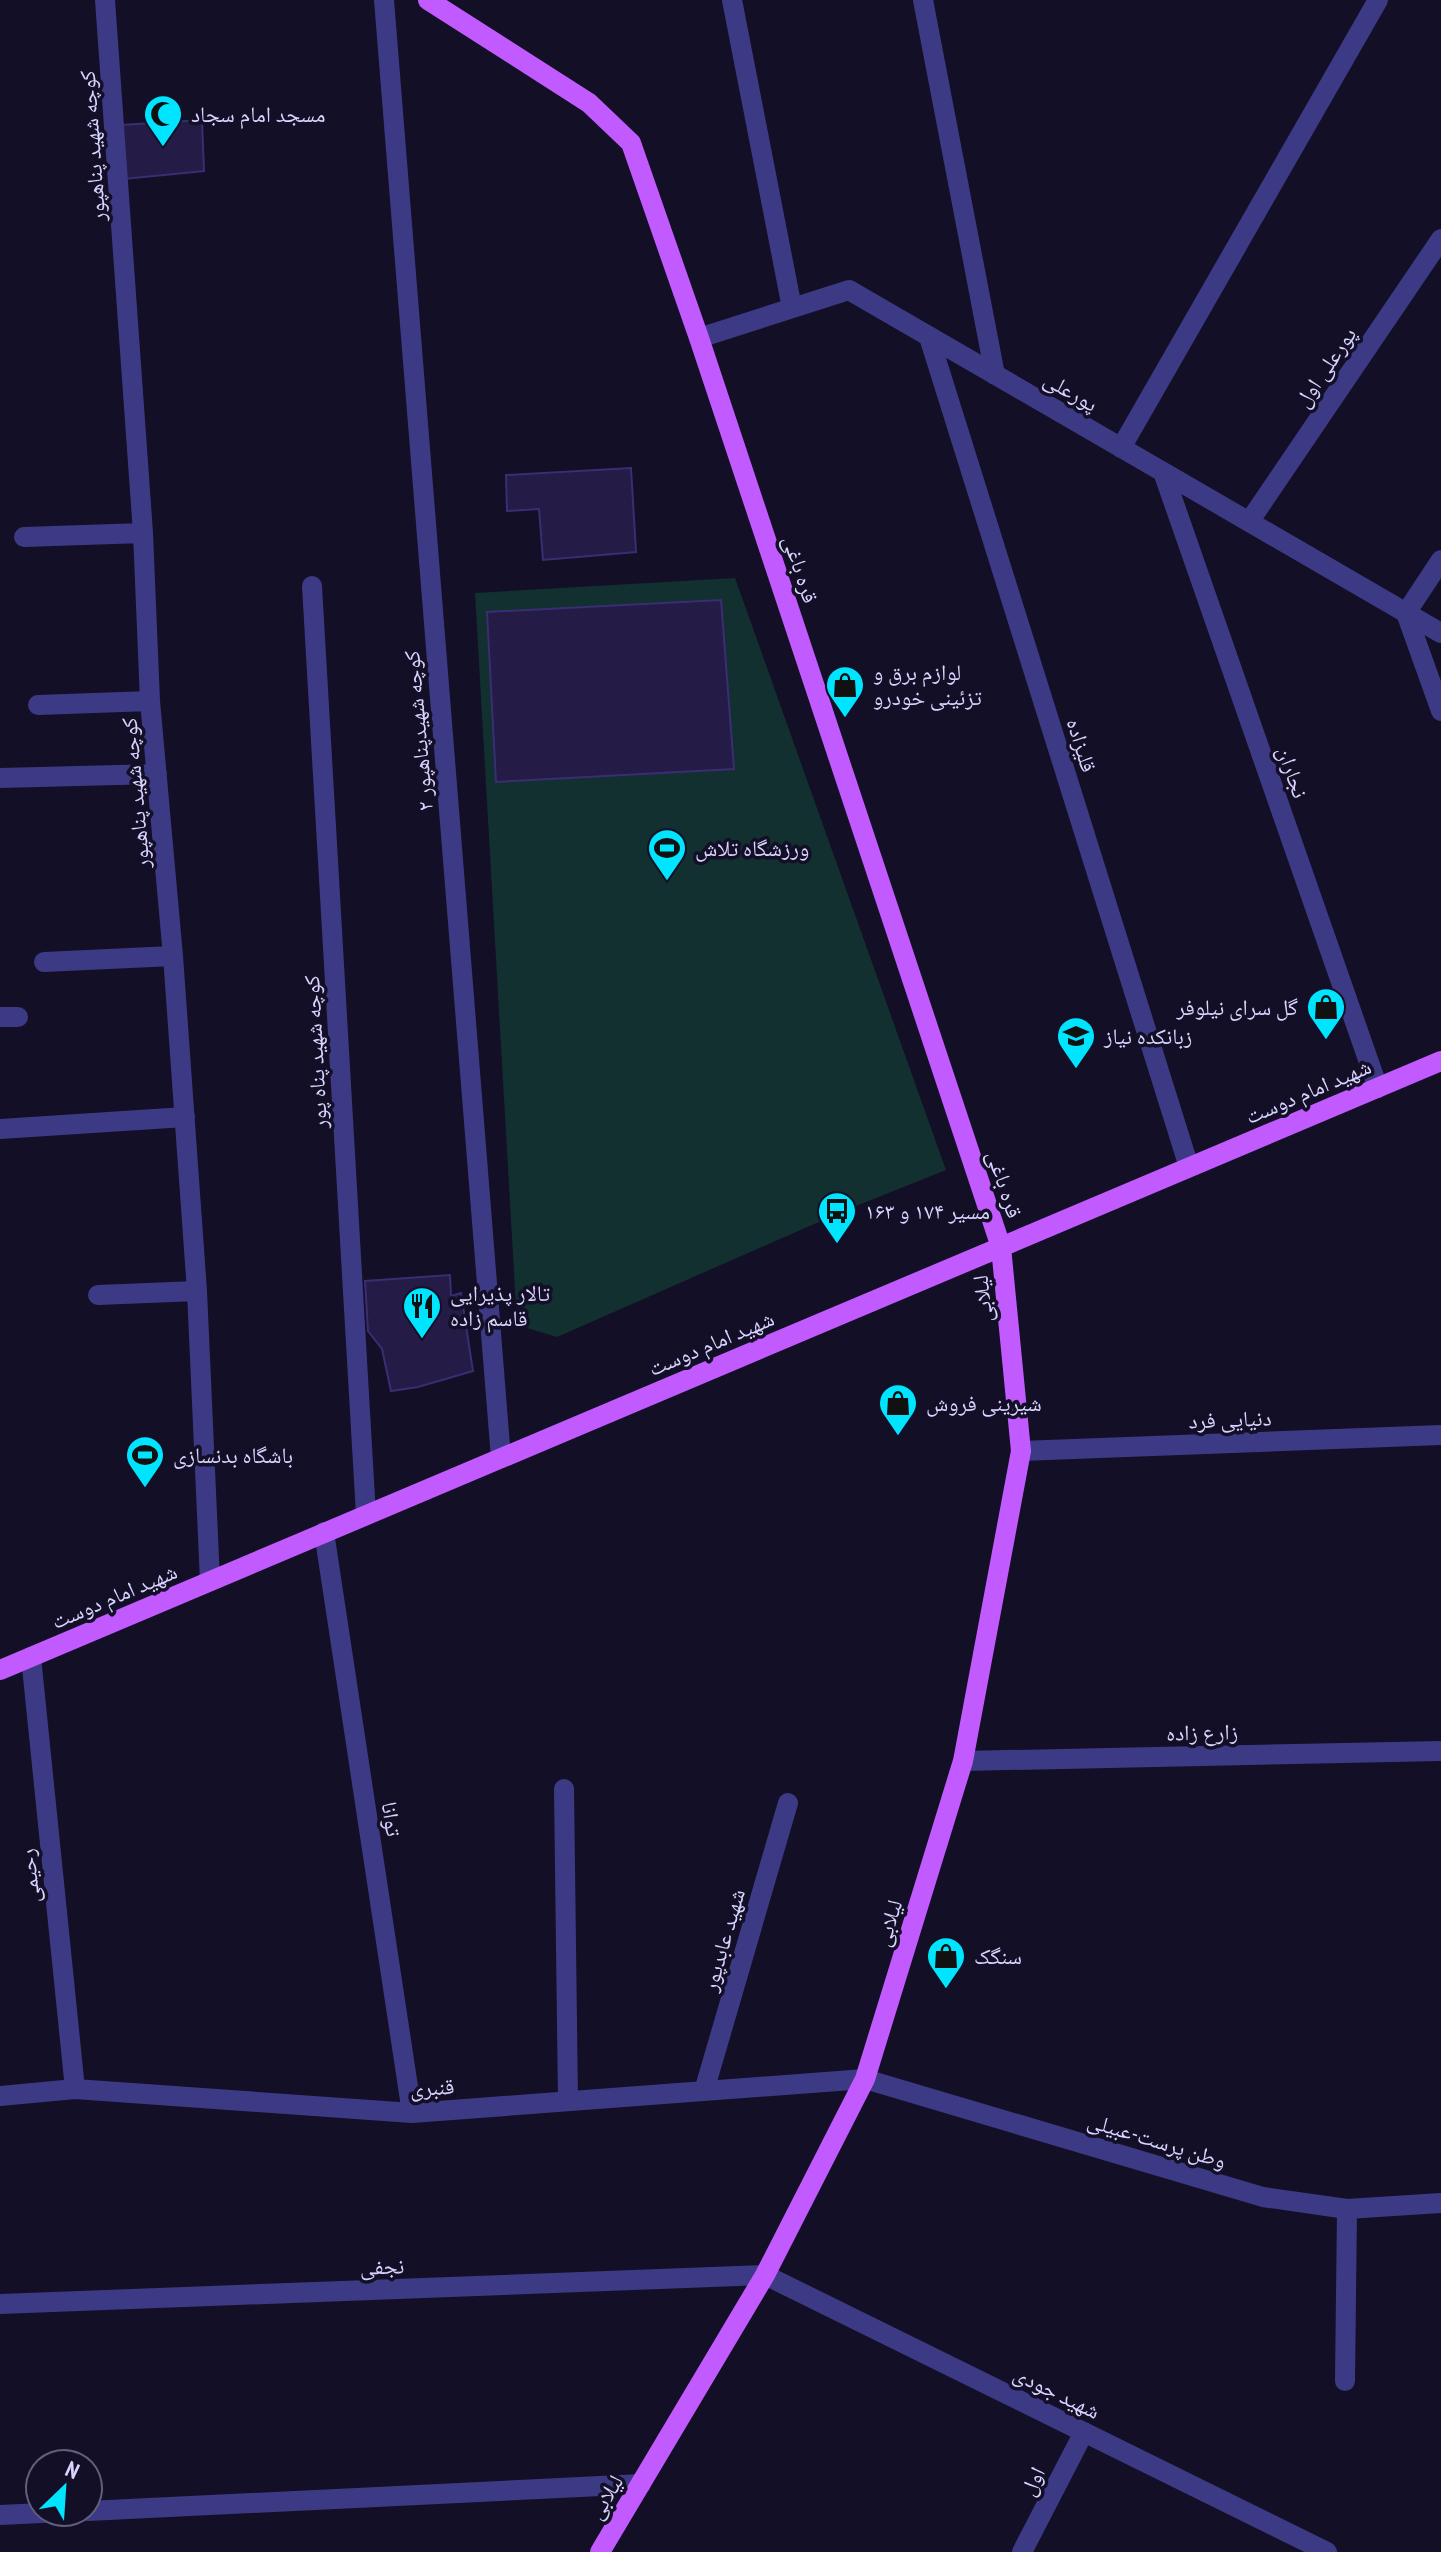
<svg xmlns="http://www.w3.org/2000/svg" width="1441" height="2552" font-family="'PT Sans Narrow','Noto Naskh Arabic',sans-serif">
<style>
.green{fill:#12302f}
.building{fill:#241b47;stroke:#3b2d73;stroke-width:2}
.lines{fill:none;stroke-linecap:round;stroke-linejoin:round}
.minor{stroke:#3d3a85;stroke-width:20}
.major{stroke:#c25bff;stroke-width:20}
.labels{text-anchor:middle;stroke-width:7;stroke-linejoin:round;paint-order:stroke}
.poi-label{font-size:22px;fill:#d9d4ff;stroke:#130f26;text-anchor:start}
.street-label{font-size:22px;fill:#d9d4ff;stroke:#130f26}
</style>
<rect width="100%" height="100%" fill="#130f26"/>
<path class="green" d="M 735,578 L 946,1170 L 846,1210 L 557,1337 L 517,1325 L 475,593 Z"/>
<path class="building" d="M 202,120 L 204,171 L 124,179 L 121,125 Z
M 631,468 L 636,552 L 543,560 L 539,509 L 507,511 L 506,475 Z
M 721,600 L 734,769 L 496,782 L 487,612 Z
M 450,1275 L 451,1296 L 461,1293 L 473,1371 L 418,1387 L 391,1391 L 382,1349 L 368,1331 L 365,1281 Z"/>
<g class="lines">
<path class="minor" d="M 105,0 L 143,533 L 150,701 L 173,956 L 197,1291 L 210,1581
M 384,0 L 501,1458
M 732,0 L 792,308
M 923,0 L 995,375
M 929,337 L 1189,1167
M 699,338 L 849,290 L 1441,633
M 1121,448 L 1378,0
M 1163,472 L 1378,1088
M 1249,522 L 1441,239
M 24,537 L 143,533
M 1441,560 L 1406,613 L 1441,711
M 312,586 L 366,1515
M 38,705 L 150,701
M 0,778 L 157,774
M 44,962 L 173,956
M 0,1017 L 18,1017
M 0,1129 L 185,1117
M 98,1295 L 197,1291
M 1021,1451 L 1441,1435
M 324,1532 L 412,2113
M 31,1657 L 75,2089
M 963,1761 L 1441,1751
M 564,1789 L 568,2101
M 704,2091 L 788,1803
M 0,2096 L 75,2089 L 412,2113 L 865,2079 L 1263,2197 L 1347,2209 L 1441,2203
M 0,2304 L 765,2275 L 1327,2552
M 1345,2381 L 1347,2209
M 88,2511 L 641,2484
M 0,2515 L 62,2512
M 1022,2552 L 1084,2432"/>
<path class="major" d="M 428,0 L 589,103 L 631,143 L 699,338 L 1001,1247 L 1021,1451 L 963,1761 L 865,2079 L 765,2275 L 600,2552
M 0,1670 L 1441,1061"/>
</g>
<defs>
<symbol id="mosque-pin" viewBox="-11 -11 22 30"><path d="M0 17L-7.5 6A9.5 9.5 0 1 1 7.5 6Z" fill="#00e5ff" stroke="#130f26"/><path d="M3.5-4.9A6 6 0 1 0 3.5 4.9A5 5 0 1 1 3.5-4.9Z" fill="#111"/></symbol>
<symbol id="shop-pin" viewBox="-11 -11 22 30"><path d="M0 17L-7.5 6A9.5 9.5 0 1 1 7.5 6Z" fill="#00e5ff" stroke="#130f26"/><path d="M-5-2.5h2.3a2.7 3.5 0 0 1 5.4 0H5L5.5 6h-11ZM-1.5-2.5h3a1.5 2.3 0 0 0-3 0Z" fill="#111"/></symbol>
<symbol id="stadium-pin" viewBox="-11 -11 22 30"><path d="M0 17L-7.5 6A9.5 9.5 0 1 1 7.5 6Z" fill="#00e5ff" stroke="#130f26"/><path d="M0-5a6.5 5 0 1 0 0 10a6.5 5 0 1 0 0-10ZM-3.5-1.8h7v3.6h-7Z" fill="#111"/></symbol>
<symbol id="school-pin" viewBox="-11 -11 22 30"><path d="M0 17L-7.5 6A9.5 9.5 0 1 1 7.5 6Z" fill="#00e5ff" stroke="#130f26"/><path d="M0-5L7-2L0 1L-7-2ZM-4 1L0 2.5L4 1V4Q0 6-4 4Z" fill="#111"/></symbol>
<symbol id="bus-pin" viewBox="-11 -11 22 30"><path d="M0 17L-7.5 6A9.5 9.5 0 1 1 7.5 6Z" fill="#00e5ff" stroke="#130f26"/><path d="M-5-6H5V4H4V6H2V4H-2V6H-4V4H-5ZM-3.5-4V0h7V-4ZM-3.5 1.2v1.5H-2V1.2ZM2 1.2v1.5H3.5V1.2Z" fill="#111"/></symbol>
<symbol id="restaurant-pin" viewBox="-11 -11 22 30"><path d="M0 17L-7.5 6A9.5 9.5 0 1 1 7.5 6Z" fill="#00e5ff" stroke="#130f26"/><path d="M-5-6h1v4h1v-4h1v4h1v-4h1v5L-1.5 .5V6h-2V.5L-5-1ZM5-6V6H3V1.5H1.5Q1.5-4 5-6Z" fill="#111"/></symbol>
</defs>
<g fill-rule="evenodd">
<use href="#mosque-pin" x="141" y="92" width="44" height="60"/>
<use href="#shop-pin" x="823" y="663" width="44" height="60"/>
<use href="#stadium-pin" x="645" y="826" width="44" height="60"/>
<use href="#shop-pin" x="1304" y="985" width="44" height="60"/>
<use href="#school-pin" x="1054" y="1014" width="44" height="60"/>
<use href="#bus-pin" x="815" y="1189" width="44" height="60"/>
<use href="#restaurant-pin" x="400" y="1284" width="44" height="60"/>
<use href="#shop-pin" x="876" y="1381" width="44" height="60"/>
<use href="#stadium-pin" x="123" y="1433" width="44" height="60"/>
<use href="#shop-pin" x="924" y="1934" width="44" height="60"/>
</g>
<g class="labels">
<g class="poi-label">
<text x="191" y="122">مسجد امام سجاد</text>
<text x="873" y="680">لوازم برق و<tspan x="873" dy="25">تزئینی خودرو</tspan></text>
<text x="695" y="856">ورزشگاه تلاش</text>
<text x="1298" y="1015" text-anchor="end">گل سرای نیلوفر</text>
<text x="1104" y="1044">زبانکده نیاز</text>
<text x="865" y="1219">مسیر ۱۷۴ و ۱۶۳</text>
<text x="450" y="1301">تالار پذیرایی<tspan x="450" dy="25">قاسم زاده</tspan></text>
<text x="926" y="1411">شیرینی فروش</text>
<text x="173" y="1463">باشگاه بدنسازی</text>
<text x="974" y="1964">سنگک</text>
</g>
<g class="street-label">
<text transform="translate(92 146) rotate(-94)" y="8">کوچه شهید پناهپور</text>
<text transform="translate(1325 367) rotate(-56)" y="8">پورعلی اول</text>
<text transform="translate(1071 391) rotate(30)" y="8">پورعلی</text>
<text transform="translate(801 569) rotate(72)" y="8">قره باغی</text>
<text transform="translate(418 731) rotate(-95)" y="8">۲ کوچه شهیدپناهپور</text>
<text transform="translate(1082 745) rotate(73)" y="8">قلیزاده</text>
<text transform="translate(1293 772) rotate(71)" y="8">نجاران</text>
<text transform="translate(135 793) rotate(-95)" y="8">کوچه شهید پناهپور</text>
<text transform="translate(315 1052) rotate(-93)" y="8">کوچه شهید پناه پور</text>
<text transform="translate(1308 1091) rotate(-23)" y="8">شهید امام دوست</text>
<text transform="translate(1005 1184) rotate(72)" y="8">قره باغی</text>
<text transform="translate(982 1299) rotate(-96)" y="8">لیلابی</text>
<text transform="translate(711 1343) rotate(-23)" y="8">شهید امام دوست</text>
<text transform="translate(1230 1419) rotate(-2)" y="8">دنیایی فرد</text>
<text transform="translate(114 1596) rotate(-23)" y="8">شهید امام دوست</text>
<text transform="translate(1202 1732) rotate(-1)" y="8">زارع زاده</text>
<text transform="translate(392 1819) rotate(81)" y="8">توانا</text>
<text transform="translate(29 1876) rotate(-96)" y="8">رحیمی</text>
<text transform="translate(888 1923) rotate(-73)" y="8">لیلابی</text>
<text transform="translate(723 1940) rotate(-74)" y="8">شهید عابدپور</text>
<text transform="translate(432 2087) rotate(-3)" y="8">قنبری</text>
<text transform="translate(1157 2140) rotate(17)" y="8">وطن پرست-عبیلی</text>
<text transform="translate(382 2266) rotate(-2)" y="8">نجفی</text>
<text transform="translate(1057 2392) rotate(26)" y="8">شهید جودی</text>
<text transform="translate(1032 2481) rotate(-63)" y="8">اول</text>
<text transform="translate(605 2497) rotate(-59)" y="8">لیلابی</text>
</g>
</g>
<g transform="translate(64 2488) rotate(25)"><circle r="38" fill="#130f26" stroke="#625e7d" stroke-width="2"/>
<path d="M0-6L14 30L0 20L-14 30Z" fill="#00e5ff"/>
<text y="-12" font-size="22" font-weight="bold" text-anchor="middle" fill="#d9d4ff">N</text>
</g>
</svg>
